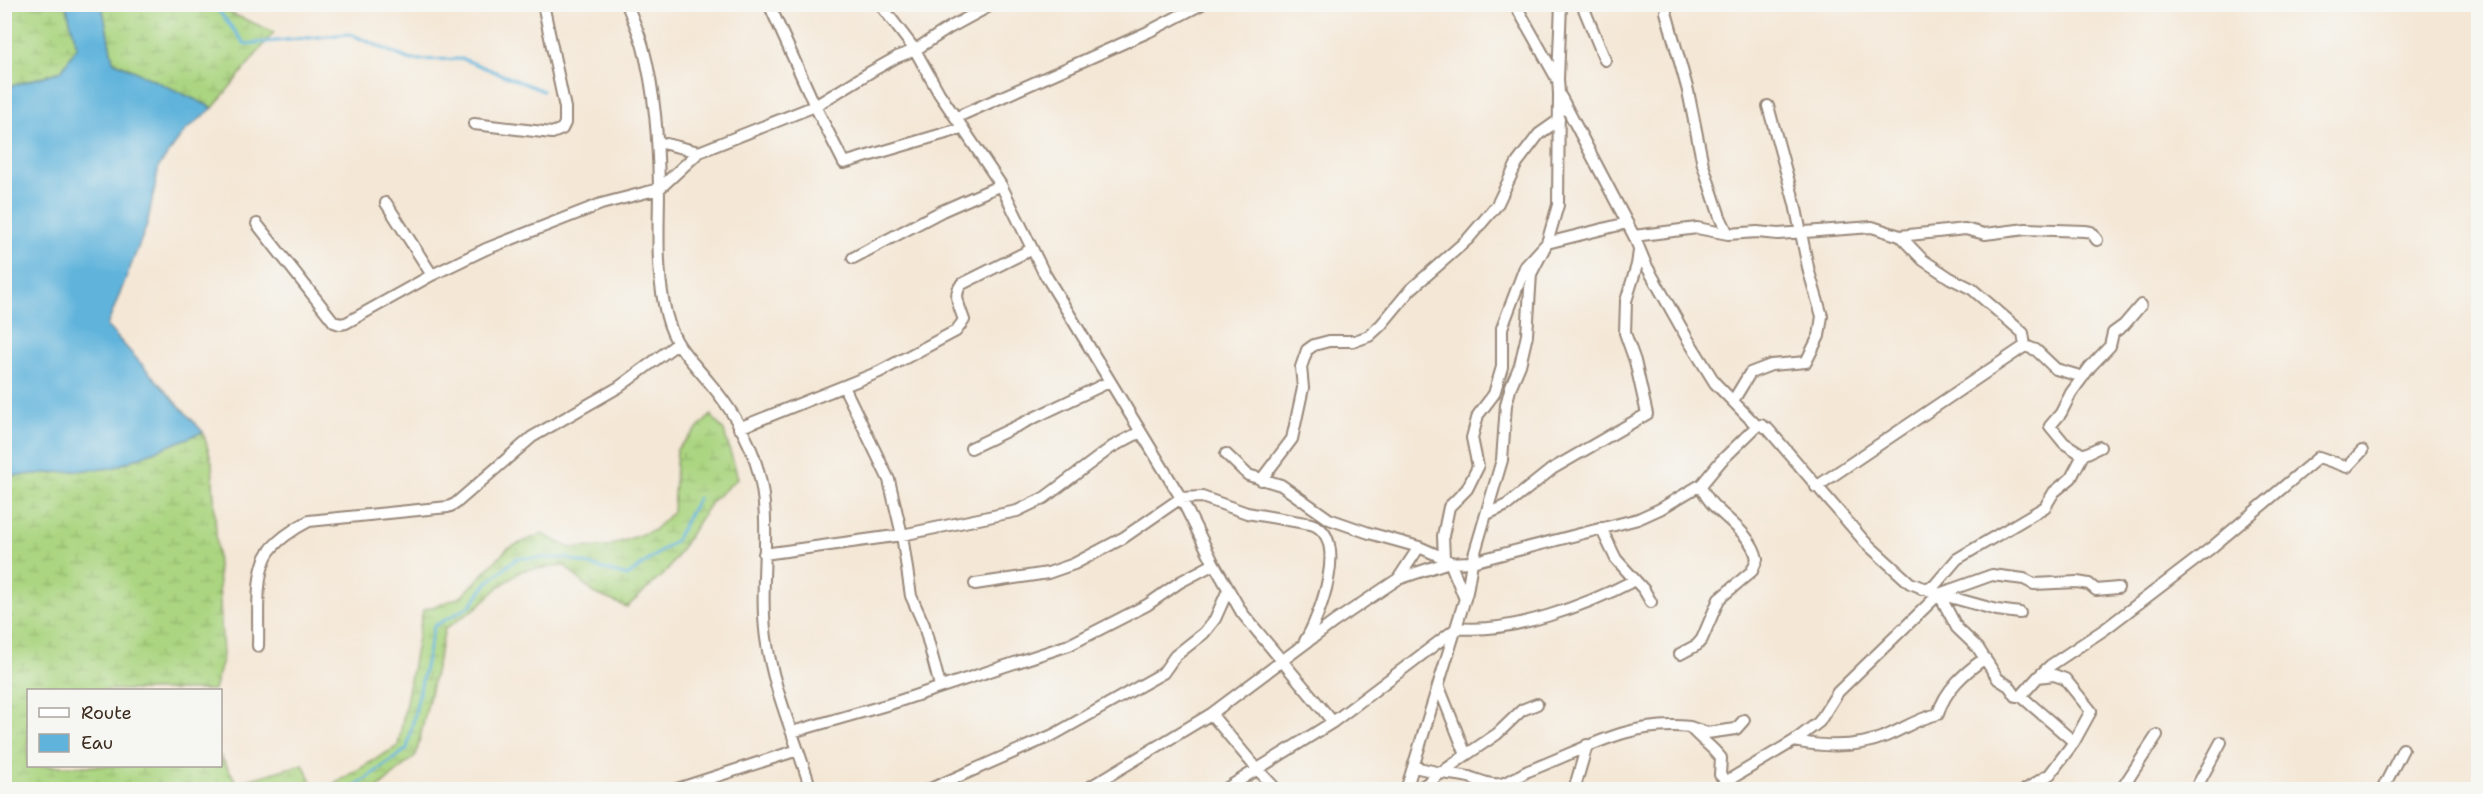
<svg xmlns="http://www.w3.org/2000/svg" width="2483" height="794" font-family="'Shantell Sans',sans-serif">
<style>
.wetland{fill:url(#wetland-marsh);stroke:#738050;stroke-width:1.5}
.water{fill:#60b4dc;stroke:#4e6f7d;stroke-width:1.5}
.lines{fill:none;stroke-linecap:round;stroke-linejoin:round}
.stream{stroke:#60b4dc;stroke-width:3}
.minor-casing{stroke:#98887a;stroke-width:14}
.minor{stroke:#fff;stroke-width:10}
</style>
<defs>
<pattern id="wetland-marsh" width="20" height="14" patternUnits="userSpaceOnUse" patternTransform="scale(1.5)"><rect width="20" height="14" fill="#abd581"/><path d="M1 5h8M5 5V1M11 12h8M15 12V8" fill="none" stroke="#94b76f"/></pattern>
</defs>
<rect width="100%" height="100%" fill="#f6f6f2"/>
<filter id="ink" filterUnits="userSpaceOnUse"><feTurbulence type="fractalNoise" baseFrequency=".0167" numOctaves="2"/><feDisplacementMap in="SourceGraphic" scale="12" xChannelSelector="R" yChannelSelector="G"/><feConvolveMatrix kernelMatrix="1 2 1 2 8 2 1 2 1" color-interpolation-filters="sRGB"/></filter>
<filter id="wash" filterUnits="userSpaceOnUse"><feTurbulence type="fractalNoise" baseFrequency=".008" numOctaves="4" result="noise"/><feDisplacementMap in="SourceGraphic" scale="24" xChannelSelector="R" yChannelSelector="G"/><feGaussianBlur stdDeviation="1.35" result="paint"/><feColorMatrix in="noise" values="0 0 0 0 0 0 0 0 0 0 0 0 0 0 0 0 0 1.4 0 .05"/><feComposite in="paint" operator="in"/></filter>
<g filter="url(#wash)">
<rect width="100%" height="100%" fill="#f4e7d6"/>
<path class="wetland" d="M 5,5 L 66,5 L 78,48 L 61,71 L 5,88 Z
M 102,5 L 212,5 L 274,32 L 213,108 L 113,61 Z
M 711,415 L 724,431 L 738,478 L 711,502 L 668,570 L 627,607 L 594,593 L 565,566 L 523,570 L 500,586 L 476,608 L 445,629 L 416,755 L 377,789 L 325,789 L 398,746 L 423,610 L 461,597 L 508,548 L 542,534 L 570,548 L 606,547 L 654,530 L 673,512 L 677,449 Z
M 203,432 L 212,463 L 223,656 L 214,690 L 28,690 L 28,766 L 220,766 L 221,757 L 237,783 L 303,764 L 315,789 L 5,789 L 4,464 L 11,476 L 113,468 Z"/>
<path class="water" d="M 66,5 L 102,5 L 113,61 L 213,108 L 185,131 L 159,166 L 147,225 L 107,326 L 203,432 L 113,468 L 11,476 L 4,464 L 5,88 L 61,71 L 77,47 Z"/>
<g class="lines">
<path class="stream" d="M 213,4 L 245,44 L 350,34 L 410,60 L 463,59 L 543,91
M 347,790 L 356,786 L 407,749 L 434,626 L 470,606 L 488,582 L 517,558 L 566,558 L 627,576 L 675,541 L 698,498"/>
</g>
</g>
<g filter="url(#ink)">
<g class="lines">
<defs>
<path id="minor" d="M 627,4 C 632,18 639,32 643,47 C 655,92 658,139 659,186 C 659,225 656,265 664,304 C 671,342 684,352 708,381 C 728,404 749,437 757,467 C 774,523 758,580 766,638 C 773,690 796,739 811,790
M 769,4 L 815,106 L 844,163 L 963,128
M 880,4 L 915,50 L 939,93 L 1001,185 L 1043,271 L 1181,498 L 1214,564 L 1242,613 L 1333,722
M 1515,4 L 1557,79
M 1582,4 L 1605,60
M 1666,12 L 1688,91 L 1703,165 L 1720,217 L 1728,234
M 1561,97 L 1634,236 L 1646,265 L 1687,338 L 1715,383 L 1757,426
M 957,117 L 1148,32 L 1202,4
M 474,124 L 552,133 L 562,129 L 565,123 L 565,108 L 543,4
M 658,142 L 699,152 L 815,106 L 872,71 L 897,57 L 915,50 L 949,28 L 993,4
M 386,203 L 432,275
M 257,224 L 334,322 L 340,324 L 346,323 L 432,275 L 486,249 L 601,204 L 659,189 L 699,152
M 1634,236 L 1697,228 L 1728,234 L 1757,232 L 1778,234 L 1872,227 L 1900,236 L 1965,229 L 1985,234 L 2026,229 L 2085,231 L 2091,232 L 2097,240
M 853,258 L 942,211 L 1001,185
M 2025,346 L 2036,350 L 2056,369 L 2083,377
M 844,387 L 889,480 L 902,535 L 911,596 L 924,625 L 940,686
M 1733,401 L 1750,373 L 1771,365 L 1806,362 L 1819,336 L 1822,316 L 1809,272 L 1795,204 L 1768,106
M 739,428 L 879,372 L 956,331 L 964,320 C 960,308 952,294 962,284 L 1032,249
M 2100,447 L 2083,455 L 2064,443 L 2050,426 L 2061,413 L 2071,393 L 2090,367 L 2110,346 L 2113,333 L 2124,325 L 2141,305
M 971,448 L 1109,382
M 1226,454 L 1248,475 L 1281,485 L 1329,519 L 1369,533 L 1419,547 L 1444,558 L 1450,562 L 1465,599
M 1261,480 L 1292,439 L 1303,388 L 1301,367 L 1307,350 L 1314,345 L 1329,341 L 1355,341 L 1369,336 L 1381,325 L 1410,290 L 1468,239 L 1497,205 L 1517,163 L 1539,134 L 1559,120
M 1816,487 L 2025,346 L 2023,333 L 1972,289 L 1950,278 L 1923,260 L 1900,236
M 1487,514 L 1507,505 L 1552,469 L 1647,414 L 1635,361 L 1625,333 L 1626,301 L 1637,265 L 1639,251
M 1601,528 L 1616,559 L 1644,590 L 1651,602
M 764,554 L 902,535 L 1017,511 L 1044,498 L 1112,447 L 1140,432
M 1444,558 L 1443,536 L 1449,507 L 1467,489 L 1478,467 L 1472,438 L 1478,415 L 1494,394 L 1502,367 L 1502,328 L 1525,267 L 1547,243 L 1627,223
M 1398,579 L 1419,547
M 975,584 L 1048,573 L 1074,564 L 1123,538 L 1181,498 L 1202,497 L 1247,513 L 1311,524 C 1351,536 1319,618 1305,641
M 1922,589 L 1934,586 L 1957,559 L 2045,507 L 2054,492 L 2071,478 L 2083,455
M 1939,594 L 1957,628 L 1978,648 L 1998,679 L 2009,686 L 2016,696 L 2021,696 L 2038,677 L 2054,675 L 2065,679 L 2091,711 L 2074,742 L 2021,696
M 258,646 C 259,620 255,580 266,557 C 273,542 295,528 309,521 L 448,507 L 455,504 L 532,437 L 619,387 L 677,344
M 1680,654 L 1697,645 L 1702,639 L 1719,599 L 1752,571 L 1757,559 C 1753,537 1729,521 1714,506 C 1708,500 1704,492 1700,486
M 1985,658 C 1964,673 1945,690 1938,714 C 1916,719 1906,728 1886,736 C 1857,748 1824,747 1794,741 L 1819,722 L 1838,692 L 1939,594 L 1992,575 L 2024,579 L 2034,584 L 2077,582 L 2089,584 L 2096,590 L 2118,588
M 2038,677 L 2051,665 L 2105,629 L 2211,548 L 2319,457 L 2347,467 L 2362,451
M 1211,714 L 1257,769 L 1277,790
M 1744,720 L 1736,729 L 1707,733 L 1690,727 C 1700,739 1712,746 1721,758 L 1720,775 L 1727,781 L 1794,741
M 792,732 L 890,704 L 1069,645 L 1147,605 L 1180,582 L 1214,564
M 1466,755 L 1497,734 L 1522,710 L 1537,704
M 1414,767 L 1441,773 L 1466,755 L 1439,687
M 674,790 L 798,750
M 928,790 L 1053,735 L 1163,673 L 1175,656 L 1204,633 L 1215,619 L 1228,590
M 1085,790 L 1211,714 L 1334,622 L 1398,579 L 1446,563 L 1472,562 L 1638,519 L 1660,509 L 1702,484 L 1721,461 L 1757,426 L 1761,425 L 1768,429 L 1865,542 L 1910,583 L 1939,594 L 1997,610 L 2020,613
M 1224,790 L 1333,722 L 1457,628 C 1511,634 1587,605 1635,580
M 1406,790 L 1467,592 L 1472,562 L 1502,460 L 1506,405 L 1511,386 L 1520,365 L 1527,335 L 1531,274 L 1547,243 L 1558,205 L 1559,94 L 1558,79 L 1561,4
M 1418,790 L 1441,773 C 1450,774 1460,775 1469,777 C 1479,780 1489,786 1500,784 C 1510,783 1519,775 1528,771 C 1584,750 1628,720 1690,727
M 1574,790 L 1587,745
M 2025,790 L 2050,774 L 2074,742
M 2121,790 L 2157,735
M 2195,790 L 2221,742
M 2382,790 L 2403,749"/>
</defs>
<use href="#minor" class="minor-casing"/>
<use href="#minor" class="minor"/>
</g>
</g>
<rect width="2483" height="794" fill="none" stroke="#f6f6f2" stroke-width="24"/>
<rect x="27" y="689" width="195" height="78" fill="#f6f6f2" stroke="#aba49d" stroke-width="1.5"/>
<rect x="39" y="708" width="30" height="9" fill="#ffffff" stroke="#aba49d" stroke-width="1.5"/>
<text x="81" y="719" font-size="18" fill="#3b2a1e">Route</text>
<rect x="39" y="734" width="30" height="18" fill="#60b4dc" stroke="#aba49d" stroke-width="1.5"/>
<text x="81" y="749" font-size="18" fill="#3b2a1e">Eau</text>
</svg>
